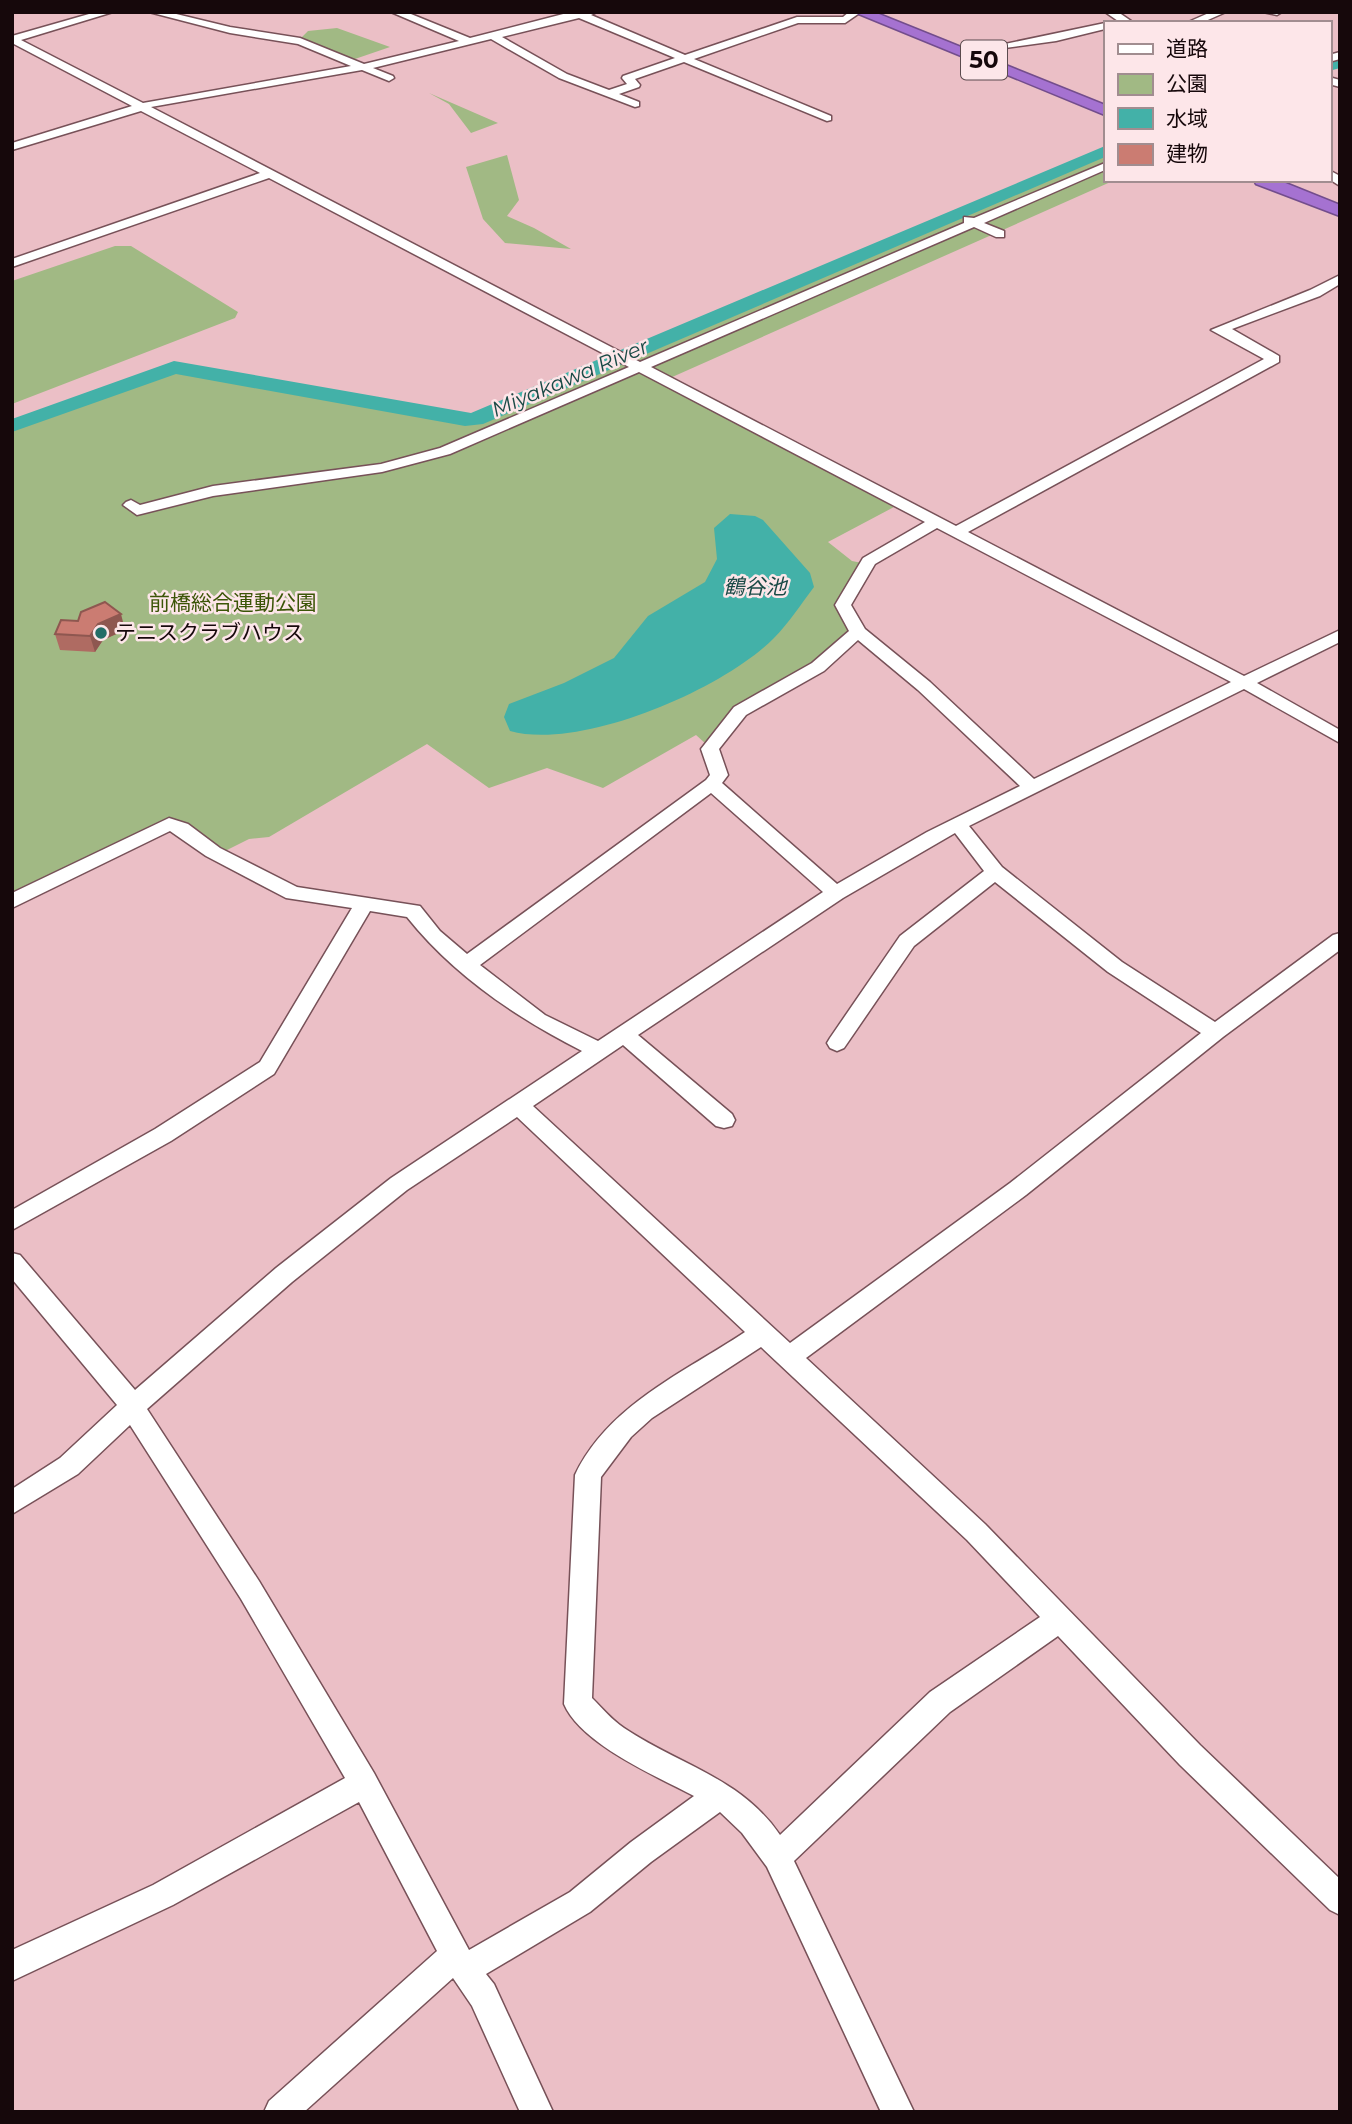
<svg xmlns="http://www.w3.org/2000/svg" width="1352" height="2124" font-family="Montserrat,'Noto Sans JP',sans-serif">
<style>
.green{fill:#a1b984}
.water{fill:#43b1a8}
.lines{fill:none;stroke-linecap:round;stroke-linejoin:round}
.river{fill:#43b1a8;fill-rule:evenodd}
.minor-casing{stroke:#775158;stroke-width:3}
.highway-casing{stroke:#734d8c;stroke-width:3}
.minor{fill:#fff;fill-rule:evenodd}
.highway{fill:#a572d1;fill-rule:evenodd}
.wall{fill:#af6b62}
.shaded-wall{fill:#8e5750}
.building{fill:#cb7c72;stroke:#8e5750;stroke-width:2}
.poi-dot{fill:#236d67;stroke:#fde6e9;stroke-width:2.5}
.labels{text-anchor:middle;stroke-width:5;stroke-linejoin:round;paint-order:stroke}
.far-water-label{font-size:21px;font-style:italic;fill:#1a4a46;stroke:#fde6e9}
.far-park-label{font-size:21px;fill:#3b5507;stroke:#fde6e9}
.far-poi-label{font-size:21px;fill:#16080b;stroke:#fde6e9;text-anchor:start}
.shield{fill:#fde6e9;stroke:#5b4b4e;stroke-width:2}
.shield-label{font-size:23px;font-weight:bold;fill:#16080b}
</style>
<rect width="100%" height="100%" fill="#ebbfc6"/>
<path class="green" d="M 337,28 L 390,47 L 352,60 L 301,38 L 308,31 Z
M 429,93 L 498,123 L 471,133 L 449,104 Z
M 1105,154 L 1105,180 L 1115,180 L 661,382 L 894,507 L 828,542 L 852,561 L 862,563 L 839,604 L 850,628 L 815,665 L 789,681 L 706,744 L 696,735 L 603,788 L 547,768 L 489,788 L 427,744 L 269,837 L 249,839 L 223,852 L 172,821 L 160,822 L 12,894 L 12,430 L 172,369 L 475,424 Z
M 507,155 L 519,200 L 507,216 L 534,228 L 571,249 L 505,243 L 483,219 L 466,167 Z
M 115,246 L 131,246 L 238,312 L 235,318 L 12,404 L 12,281 Z"/>
<path class="water" d="M 730,514 L 755,516 L 763,520 L 810,573 L 814,587 C 801,604 789,623 774,638 C 724,689 581,751 510,731 L 504,717 L 509,704 L 564,683 L 614,658 L 648,616 L 705,582 L 717,559 L 714,528 Z"/>
<g class="lines">
<path class="river" d="M 1340,57 L 1340,68 L 1329,71 L 1329,60 Z
M 1105,146 L 1105,157 L 483,424 L 465,426 L 176,374 L 12,432 L 12,419 L 174,361 L 471,413 Z"/>
<defs>
<path id="minor" d="M 96,12 L 113,12 L 21,40 L 143,103 L 351,66 L 298,44 L 230,33 L 149,12 L 168,12 L 230,27 L 300,38 L 364,64 L 459,41 L 391,12 L 406,12 L 470,38 L 571,12 L 597,12 L 591,15 L 685,55 L 797,17 L 843,17 L 849,12 L 861,12 L 845,23 L 798,23 L 694,59 L 831,116 L 831,120 L 827,121 L 684,62 L 635,79 L 640,85 L 639,87 L 619,94 L 639,102 L 639,106 L 635,107 L 559,78 L 491,39 L 373,68 L 393,76 L 394,78 L 389,81 L 362,70 L 151,107 L 640,362 L 964,223 L 964,217 L 974,218 L 1105,163 L 1105,170 L 984,223 L 1004,231 L 1004,237 L 996,237 L 974,227 L 651,367 L 956,526 L 1264,359 L 1211,330 L 1310,290 L 1340,275 L 1340,284 L 1320,296 L 1232,329 L 1279,356 L 1279,362 L 968,532 L 1244,676 L 1340,630 L 1340,642 L 1257,683 L 1340,730 L 1340,743 L 1244,689 L 969,826 L 1002,867 L 1122,962 L 1215,1022 L 1333,935 L 1340,933 L 1340,950 L 1223,1037 L 1026,1195 L 806,1358 L 985,1524 L 1200,1745 L 1340,1879 L 1340,1915 L 1330,1910 L 1180,1765 L 1058,1636 L 950,1712 L 794,1861 L 914,2112 L 881,2112 L 767,1867 L 742,1833 L 720,1812 L 651,1862 L 590,1912 L 486,1974 L 494,1984 L 553,2112 L 520,2112 L 472,2006 L 453,1978 L 304,2112 L 264,2112 L 269,2101 L 437,1951 L 359,1802 L 173,1905 L 12,1981 L 12,1950 L 153,1885 L 345,1778 L 241,1599 L 130,1425 L 78,1474 L 12,1514 L 12,1489 L 60,1458 L 117,1405 L 12,1279 L 12,1253 L 20,1255 L 135,1390 L 276,1268 L 391,1178 L 582,1051 C 517,1018 453,975 407,917 L 370,911 L 274,1074 L 171,1141 L 12,1230 L 12,1210 L 155,1129 L 260,1062 L 352,908 L 286,898 L 206,856 L 170,831 L 12,908 L 12,893 L 169,818 L 188,824 L 220,848 L 297,887 L 420,906 L 440,931 L 467,954 L 706,780 L 710,775 L 701,749 L 734,707 L 812,663 L 849,631 L 835,605 L 863,558 L 925,522 L 639,372 L 450,454 L 382,472 L 213,496 L 137,515 L 123,505 L 126,502 L 131,500 L 140,505 L 213,486 L 381,464 L 440,448 L 629,367 L 269,178 L 12,267 L 12,259 L 260,173 L 141,111 L 12,150 L 12,143 L 132,106 L 12,43 L 12,36 ZM 579,18 L 675,58 L 623,76 L 622,78 L 627,84 L 609,90 L 567,74 L 502,37 ZM 937,528 L 1231,682 L 1034,779 L 930,682 L 865,629 L 851,605 L 875,564 ZM 858,640 L 918,690 L 1020,786 L 927,832 L 837,884 L 722,783 L 728,775 L 719,749 L 746,715 L 824,671 ZM 711,793 L 823,892 L 598,1041 L 545,1015 L 480,965 ZM 955,833 L 984,871 L 900,936 L 830,1038 L 827,1043 L 830,1048 L 837,1051 L 844,1048 L 914,946 L 995,882 L 1108,972 L 1201,1033 L 1010,1183 L 790,1343 L 533,1106 L 623,1045 L 716,1126 L 724,1128 L 732,1126 L 735,1120 L 732,1114 L 638,1035 L 843,898 ZM 517,1117 L 745,1332 C 685,1372 608,1405 575,1475 L 564,1704 C 581,1744 656,1776 694,1796 L 631,1842 L 570,1892 L 469,1950 L 374,1773 L 259,1581 L 147,1409 L 292,1282 L 407,1190 ZM 761,1347 L 967,1540 L 1040,1617 L 930,1692 L 780,1835 C 740,1777 679,1765 624,1728 C 612,1720 602,1708 592,1698 L 601,1477 L 631,1437 L 652,1418 Z
M 1105,12 L 1118,12 L 1134,23 L 1121,23 Z
M 1211,12 L 1226,12 L 1201,23 L 1186,23 Z
M 1263,12 L 1282,12 L 1277,15 Z
M 1105,23 L 1105,29 L 1056,41 L 1005,48 L 1000,45 Z
M 1340,52 L 1340,59 L 1329,62 L 1329,55 Z
M 1329,77 L 1340,80 L 1340,87 L 1329,84 Z
M 1329,170 L 1340,176 L 1340,186 L 1329,179 Z"/>
<path id="highway" d="M 854,12 L 874,12 L 1105,105 L 1105,115 Z
M 1254,180 L 1278,180 L 1340,205 L 1340,216 L 1256,184 Z"/>
</defs>
<use href="#minor" class="minor-casing"/>
<use href="#highway" class="highway-casing"/>
<use href="#minor" class="minor"/>
<use href="#highway" class="highway"/>
</g>
<path class="wall" d="M 125,630 L 103,640 L 95,652 L 60,650 L 55,634 Z"/>
<path class="shaded-wall" d="M 121,614 L 125,630 L 103,640 L 95,652 L 90,636 L 98,624 Z"/>
<path class="building" d="M 105,602 L 121,614 L 98,624 L 90,636 L 55,634 L 61,620 L 78,621 L 81,612 Z"/>
<circle class="poi-dot" cx="101" cy="633" r="7"/>
<g class="labels">
<g class="far-water-label">
<text transform="translate(570 378) rotate(-23)" y="7">Miyakawa River</text>
<text x="755" y="594">鶴谷池</text>
</g>
<g class="far-park-label">
<text x="233" y="610">前橋総合運動公園</text>
</g>
<g class="far-poi-label">
<text x="115" y="640">テニスクラブハウス</text>
</g>
<rect class="shield" x="961" y="40.5" width="46" height="39" rx="5"/>
<g class="shield-label">
<text x="984" y="68">50</text>
</g>
</g>
<rect width="1352" height="2124" fill="none" stroke="#16080b" stroke-width="28"/>
<rect x="1104" y="21" width="228" height="161" fill="#fde6e9" stroke="#a18d90" stroke-width="2"/>
<rect x="1118" y="44" width="35" height="10" fill="#ffffff" stroke="#a18d90" stroke-width="2"/>
<text x="1166" y="56" font-size="21" fill="#16080b">道路</text>
<rect x="1118" y="74" width="35" height="21" fill="#a1b984" stroke="#a18d90" stroke-width="2"/>
<text x="1166" y="91" font-size="21" fill="#16080b">公園</text>
<rect x="1118" y="108" width="35" height="21" fill="#43b1a8" stroke="#a18d90" stroke-width="2"/>
<text x="1166" y="126" font-size="21" fill="#16080b">水域</text>
<rect x="1118" y="144" width="35" height="21" fill="#cb7c72" stroke="#a18d90" stroke-width="2"/>
<text x="1166" y="161" font-size="21" fill="#16080b">建物</text>
</svg>
